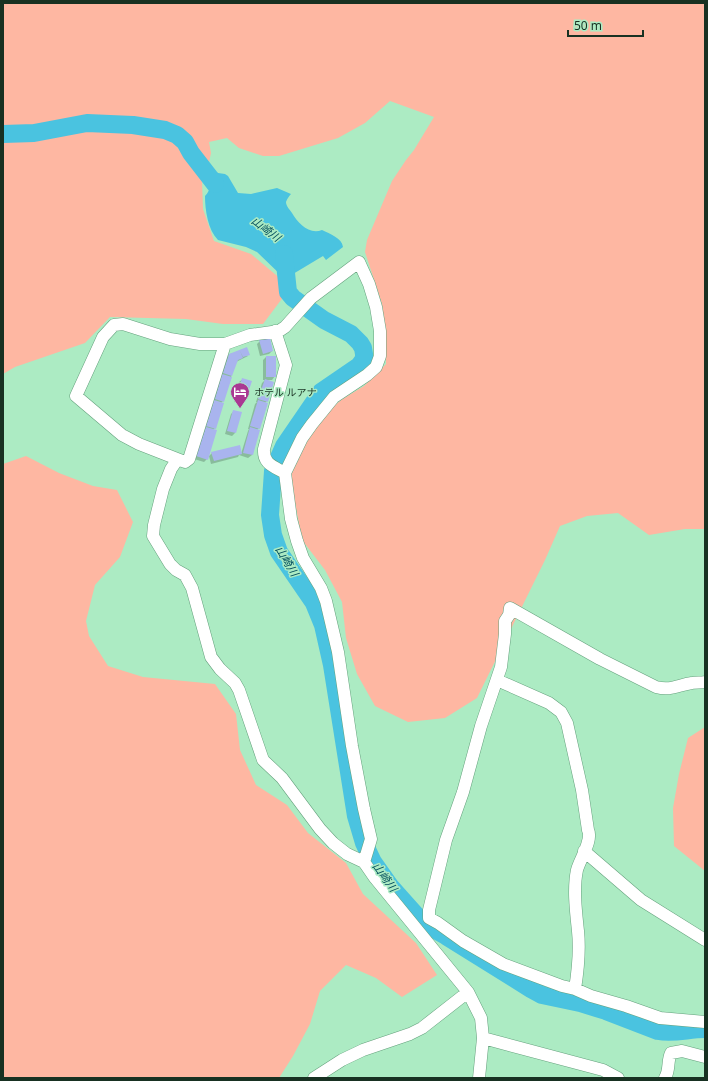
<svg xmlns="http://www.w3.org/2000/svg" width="708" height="1081" font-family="'Noto Sans','Noto Sans JP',sans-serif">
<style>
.green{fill:#feb7a2}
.water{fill:#4ac3e0}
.shadow{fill:#0003}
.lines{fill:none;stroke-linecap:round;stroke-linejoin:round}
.river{stroke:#4ac3e0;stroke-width:18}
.building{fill:#a9b4ee}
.street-casing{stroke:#65a17d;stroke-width:13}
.street{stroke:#fff;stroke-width:12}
.labels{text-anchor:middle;stroke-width:3;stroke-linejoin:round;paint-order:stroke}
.poi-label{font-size:10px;fill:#183122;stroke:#acebc3;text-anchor:start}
.water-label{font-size:11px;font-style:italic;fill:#024d5c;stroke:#acebc3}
</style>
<rect width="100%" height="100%" fill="#acebc3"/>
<path class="green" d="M 3,3 L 705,3 L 705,529 L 685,529 L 649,535 L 618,513 L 587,516 L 560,526 L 545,560 L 477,698 L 445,718 L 408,722 L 375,706 L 357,674 L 346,638 L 342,602 L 325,570 L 302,540 L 290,476 L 309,437 L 332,408 L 341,400 L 364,386 L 386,364 L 385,334 L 382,304 L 365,252 L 367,240 L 392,181 L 406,160 L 414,150 L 434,117 L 390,101 L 365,123 L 338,138 L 279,156 L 263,156 L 239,148 L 227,138 L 209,142 L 211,153 L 209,162 L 197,166 L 196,169 L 198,174 L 202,180 L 203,209 L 214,241 L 251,254 L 282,280 L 284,296 L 263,324 L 223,324 L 186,319 L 110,317 L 85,343 L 15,367 L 3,374 Z
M 26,456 L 59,473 L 93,486 L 117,490 L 133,522 L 120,557 L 95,585 L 86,621 L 89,636 L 108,666 L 143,677 L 215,684 L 236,714 L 240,750 L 256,785 L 287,805 L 308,833 L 346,863 L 363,894 L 416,943 L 437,975 L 402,997 L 376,978 L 346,965 L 320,991 L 310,1024 L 293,1056 L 279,1078 L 3,1078 L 3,464 Z
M 705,727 L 705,871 L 674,846 L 673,808 L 679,774 L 688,738 Z"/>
<path class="water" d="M 203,165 L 218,173 L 225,174 L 228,176 L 238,193 L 251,194 L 277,188 L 291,194 C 289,196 287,199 286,202 C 286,206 290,210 292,213 C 298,223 309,235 322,230 C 330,234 342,238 343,247 L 326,260 L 323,256 L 288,277 L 284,278 L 257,252 L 246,247 L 218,240 C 208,230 205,210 205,196 C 218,182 197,180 198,166 Z"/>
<path class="shadow" d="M 260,341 L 272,351 L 269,354 L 260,356 L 257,344 Z
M 241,351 L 248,356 L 236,362 L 223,401 L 221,403 L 215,428 L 213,430 L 207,459 L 204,462 L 194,459 L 203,431 L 205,429 L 204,429 L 211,404 L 213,402 L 212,402 L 226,358 L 230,354 Z
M 266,357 L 275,376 L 272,380 L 266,380 L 267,401 L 265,403 L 259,428 L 257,430 L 259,431 L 252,455 L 248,458 L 239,455 L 238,457 L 211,464 L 209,456 L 212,453 L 241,454 L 248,431 L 249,429 L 248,429 L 255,404 L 257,402 L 256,402 L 262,383 L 265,380 L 263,380 L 263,360 Z
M 243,379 L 244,401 L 241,404 L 234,402 L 239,382 Z
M 234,411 L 235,433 L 232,436 L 225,434 L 231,414 Z"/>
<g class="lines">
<path class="river" d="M 3,134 L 34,133 L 87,123 L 133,125 L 165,130 L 177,135 L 185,142 L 191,153 L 215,184
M 284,254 L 288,292 L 293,298 L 324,320 L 351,334 L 360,343 L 363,348 L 364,354 L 364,359 L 359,366 L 321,392 L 284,446 L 273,471 L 270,515 L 273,535 L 279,552 L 314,603 L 323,625 L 332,665 L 356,816 L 364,843 L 373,862 L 390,886 L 423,923 L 446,936 L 531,989 L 542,995 L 580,1003 L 606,1011 L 658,1031 C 675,1034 688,1029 705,1029"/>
</g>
<path class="building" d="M 270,338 L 273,351 L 263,354 L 259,340 Z
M 247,347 L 250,355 L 243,357 L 240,351 L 243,358 L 238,360 L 232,376 L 223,373 L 229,354 Z
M 266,356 L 276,356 L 276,377 L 266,377 Z
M 222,374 L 232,377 L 224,402 L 215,399 Z
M 242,378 L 252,381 L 245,402 L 236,399 Z
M 265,379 L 274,382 L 268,402 L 258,399 Z
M 214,400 L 224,403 L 216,429 L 206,426 Z
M 258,400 L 268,403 L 260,429 L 250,426 Z
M 233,410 L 242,412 L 236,433 L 227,431 Z
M 206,427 L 217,430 L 208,460 L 196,456 Z
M 250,427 L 260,430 L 253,455 L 243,453 Z
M 240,445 L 242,454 L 214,461 L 211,452 Z"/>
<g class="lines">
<defs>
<path id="street" d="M 275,331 L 286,365 L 264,449 C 263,464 273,466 285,473
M 225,344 L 190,456 L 189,459 L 185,462 L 139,444 L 122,435 L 76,396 L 103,337 L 114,325 L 123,324 L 170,339 L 200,344 L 225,344 L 250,335 L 279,331 L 285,327 L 311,298 L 359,262 L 369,284 L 376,307 L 380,331 L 380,356 L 376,367 L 367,375 L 334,397 L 312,424 L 302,438 L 285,473 L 291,519 L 297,541 L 303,558 L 321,588 L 326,601 L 338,652 L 352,746 L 364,809 L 371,839 L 364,862 L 375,878 L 468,992 L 481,1018 L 483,1038 L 479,1078
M 177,460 L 171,469 L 163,489 L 154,525 L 153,536 L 170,564 L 176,570 L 185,575 L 192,588 L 211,657 L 220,669 L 235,683 L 239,690 L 263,760 L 282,778 L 320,829 L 333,843 L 347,854 L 364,862
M 497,680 L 549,703 L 561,712 L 567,723 L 582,790 L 588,830 C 593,840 580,859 577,870 C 573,889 576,912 578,931 C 580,950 578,970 575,989
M 705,682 C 701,683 696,682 692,683 C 678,685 671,691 656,687 L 600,659 L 510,608 L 509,615 L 505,621 L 505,634 L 501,667 L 481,726 L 463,792 L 446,840 L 429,910 L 429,918 L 438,923 L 463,941 L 503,964 L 562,986 L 575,989 L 591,996 L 626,1006 L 660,1018 L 705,1022
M 584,851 L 641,900 L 705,940
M 483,1038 L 603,1070 L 618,1078
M 314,1078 L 342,1060 L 363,1050 L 410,1034 L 422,1028 L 468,992
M 665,1078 C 670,1070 667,1061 671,1053 L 682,1051 L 705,1057"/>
</defs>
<use href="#street" class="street-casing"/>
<use href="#street" class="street"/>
</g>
<defs>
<symbol id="hotel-pin" viewBox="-11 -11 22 30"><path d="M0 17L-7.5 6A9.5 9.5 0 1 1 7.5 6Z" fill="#aa3893" stroke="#acebc3"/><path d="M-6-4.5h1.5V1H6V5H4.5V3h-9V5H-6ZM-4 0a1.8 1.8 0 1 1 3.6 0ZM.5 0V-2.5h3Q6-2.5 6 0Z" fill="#fff"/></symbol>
</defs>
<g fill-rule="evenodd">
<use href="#hotel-pin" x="229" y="381" width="22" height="30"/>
</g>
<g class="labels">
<g class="poi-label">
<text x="254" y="396">ホテル ルアナ</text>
</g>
<g class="water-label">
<text transform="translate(266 229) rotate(37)" y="4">山崎川</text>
<text transform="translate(287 561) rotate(59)" y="4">山崎川</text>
<text transform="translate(385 877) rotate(54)" y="4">山崎川</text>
</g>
</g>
<rect width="708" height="1081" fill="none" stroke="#183122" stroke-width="8"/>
<path d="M568 30v6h75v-6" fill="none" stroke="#183122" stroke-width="2"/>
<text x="574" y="30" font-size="12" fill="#183122" stroke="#acebc3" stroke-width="3" paint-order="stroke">50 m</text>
</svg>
